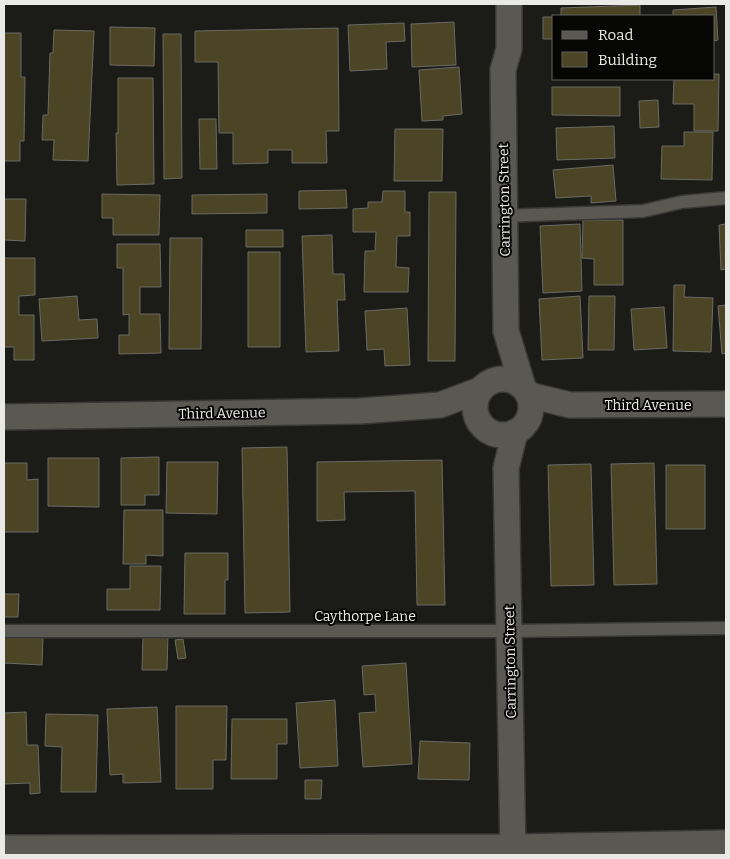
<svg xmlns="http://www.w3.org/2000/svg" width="730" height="859" font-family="Bitter,serif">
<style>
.building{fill:#4b4526;stroke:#6a6a65}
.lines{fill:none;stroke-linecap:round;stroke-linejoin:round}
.service-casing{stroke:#383836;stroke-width:15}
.minor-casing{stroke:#383836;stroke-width:28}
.service{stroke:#595853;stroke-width:12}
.minor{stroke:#595853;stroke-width:25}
.labels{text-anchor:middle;stroke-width:4;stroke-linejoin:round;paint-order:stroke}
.street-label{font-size:14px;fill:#e9e9e6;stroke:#060605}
</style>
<rect width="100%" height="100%" fill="#1b1b17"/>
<path class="building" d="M 640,5 L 640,16 L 561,16 L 561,8 Z
M 716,7 L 718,40 L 714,41 L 714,16 L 673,16 L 673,10 Z
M 543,17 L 554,17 L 554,39 L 543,39 Z
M 454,22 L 456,65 L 412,67 L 411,24 Z
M 404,23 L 405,41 L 386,42 L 387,69 L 350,71 L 348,25 Z
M 110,27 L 155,28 L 154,66 L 110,65 Z
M 338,28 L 339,131 L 326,131 L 327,163 L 292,163 L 292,150 L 268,150 L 268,163 L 233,164 L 233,133 L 219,133 L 218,62 L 195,62 L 195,31 Z
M 54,30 L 94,31 L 88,161 L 53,160 L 54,140 L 42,140 L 43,115 L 48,115 L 50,53 L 53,53 Z
M 4,33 L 21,33 L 21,77 L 25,77 L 24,141 L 20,141 L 20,161 L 4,161 Z
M 163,34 L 181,34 L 182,178 L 164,179 Z
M 459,67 L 462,114 L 443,116 L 443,120 L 422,121 L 419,70 Z
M 714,74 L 719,74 L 718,131 L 694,131 L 694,104 L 673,104 L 674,79 L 714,79 Z
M 118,78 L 153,78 L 154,184 L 117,185 L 116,133 L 118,133 Z
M 552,87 L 620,87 L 620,116 L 552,115 Z
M 658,100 L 659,127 L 640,128 L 639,101 Z
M 199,119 L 216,119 L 217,169 L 200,169 Z
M 614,126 L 615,158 L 557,160 L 556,128 Z
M 395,129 L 443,129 L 442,181 L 394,181 Z
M 684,132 L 713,132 L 712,180 L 661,179 L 662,146 L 684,146 Z
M 613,165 L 616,201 L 591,203 L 591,196 L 556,198 L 553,170 Z
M 346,190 L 347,208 L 299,209 L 299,191 Z
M 383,191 L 405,191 L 405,212 L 410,212 L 410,236 L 397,236 L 396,267 L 409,268 L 408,292 L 364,292 L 365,251 L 375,251 L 376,232 L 353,232 L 353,209 L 368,208 L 368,202 L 382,202 Z
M 429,192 L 456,192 L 455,361 L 428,361 Z
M 102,194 L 160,195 L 159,235 L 113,235 L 113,218 L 102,218 Z
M 267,194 L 267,213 L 192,214 L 192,195 Z
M 4,199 L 26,199 L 25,241 L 4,240 Z
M 583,220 L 623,220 L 623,285 L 594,285 L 594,259 L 582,258 Z
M 580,224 L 582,291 L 543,293 L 540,226 Z
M 726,224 L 726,269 L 721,270 L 719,225 Z
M 246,230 L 283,230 L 283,247 L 246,247 Z
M 332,235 L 333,274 L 344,274 L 345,300 L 337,300 L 339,351 L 306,352 L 302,236 Z
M 170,238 L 202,238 L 201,349 L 169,349 Z
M 117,244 L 160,244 L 161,287 L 140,287 L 140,314 L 160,314 L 161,353 L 119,354 L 119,335 L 129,335 L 129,314 L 123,315 L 123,268 L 117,268 Z
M 248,252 L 280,252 L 280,347 L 248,347 Z
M 4,258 L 35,258 L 35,295 L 19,296 L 19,315 L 34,315 L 34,360 L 14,360 L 14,347 L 4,347 Z
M 674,285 L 685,285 L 684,297 L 713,298 L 711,352 L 673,351 Z
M 77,296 L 79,320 L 97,319 L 98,338 L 42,341 L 39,299 Z
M 580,296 L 583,358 L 542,360 L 539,299 Z
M 589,296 L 615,296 L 614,350 L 588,350 Z
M 726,305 L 726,353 L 722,354 L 718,306 Z
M 664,307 L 667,348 L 634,350 L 631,309 Z
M 407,308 L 410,365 L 385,366 L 384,349 L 367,350 L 365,311 Z
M 287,447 L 290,612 L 245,613 L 242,448 Z
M 159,457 L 159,495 L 145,495 L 145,505 L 121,505 L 121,458 Z
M 48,458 L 99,458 L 99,507 L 48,506 Z
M 442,460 L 445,605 L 417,605 L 415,491 L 344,492 L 345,520 L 317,521 L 317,462 Z
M 167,462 L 218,462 L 217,514 L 166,513 Z
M 4,463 L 27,463 L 27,480 L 38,479 L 38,532 L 4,532 Z
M 654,463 L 657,584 L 614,585 L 611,464 Z
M 591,464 L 594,585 L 551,586 L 548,465 Z
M 666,465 L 705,465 L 705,529 L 666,529 Z
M 124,510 L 163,510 L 163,556 L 146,555 L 146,564 L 123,564 Z
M 185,553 L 228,553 L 228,580 L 225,580 L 225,614 L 184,614 Z
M 130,566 L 161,566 L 160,610 L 107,610 L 107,589 L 130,589 Z
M 4,594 L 19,594 L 18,617 L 4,617 Z
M 143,635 L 168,635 L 167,670 L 142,670 Z
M 4,636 L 43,637 L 42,665 L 4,663 Z
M 183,639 L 186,658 L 178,659 L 175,640 Z
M 406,663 L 412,764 L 363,767 L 359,713 L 376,712 L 375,694 L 364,695 L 362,666 Z
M 335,700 L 338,766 L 300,768 L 296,703 Z
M 176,706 L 227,706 L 226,760 L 213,760 L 213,789 L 176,789 Z
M 157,707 L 161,782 L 123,783 L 123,774 L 110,775 L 107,709 Z
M 26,712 L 27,745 L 38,745 L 40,793 L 30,794 L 30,783 L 4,784 L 4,713 Z
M 46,714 L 98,715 L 96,792 L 61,792 L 62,747 L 45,746 Z
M 232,719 L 287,719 L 287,744 L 277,744 L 277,779 L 231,779 Z
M 420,741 L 470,743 L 469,780 L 418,779 Z
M 305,780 L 322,780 L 321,799 L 305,799 Z"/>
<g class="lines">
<defs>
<path id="service" d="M 504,216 L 643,211 L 682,202 L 726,198
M 4,631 L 509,631 L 726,628"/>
<path id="minor" d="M 509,4 L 509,49 L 503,70 L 506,331 L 523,387
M475 407a28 28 0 1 1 56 0a28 28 0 1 1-56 0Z
M 529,395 L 570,405 L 726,404
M 4,417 L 360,411 L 440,405 L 480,390
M 4,848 L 513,847 L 726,843
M 513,855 L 506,468 L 515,432"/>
</defs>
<use href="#service" class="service-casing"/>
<use href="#minor" class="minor-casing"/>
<use href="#service" class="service"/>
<use href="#minor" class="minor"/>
</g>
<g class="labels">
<g class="street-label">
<text transform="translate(504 200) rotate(-91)" y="5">Carrington Street</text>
<text x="648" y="410">Third Avenue</text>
<text transform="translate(222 413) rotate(-1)" y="5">Third Avenue</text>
<text x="365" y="621">Caythorpe Lane</text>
<text transform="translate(510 662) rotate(-91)" y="5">Carrington Street</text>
</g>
</g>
<rect width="730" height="859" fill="none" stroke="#e9e9e6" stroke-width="10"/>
<rect x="552" y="15" width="162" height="65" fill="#060605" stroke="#61615f"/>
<rect x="562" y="31" width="25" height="8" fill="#595853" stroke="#61615f"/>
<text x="598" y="40" font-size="15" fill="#e9e9e6">Road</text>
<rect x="562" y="52" width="25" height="15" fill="#4b4526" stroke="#61615f"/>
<text x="598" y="65" font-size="15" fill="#e9e9e6">Building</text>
</svg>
